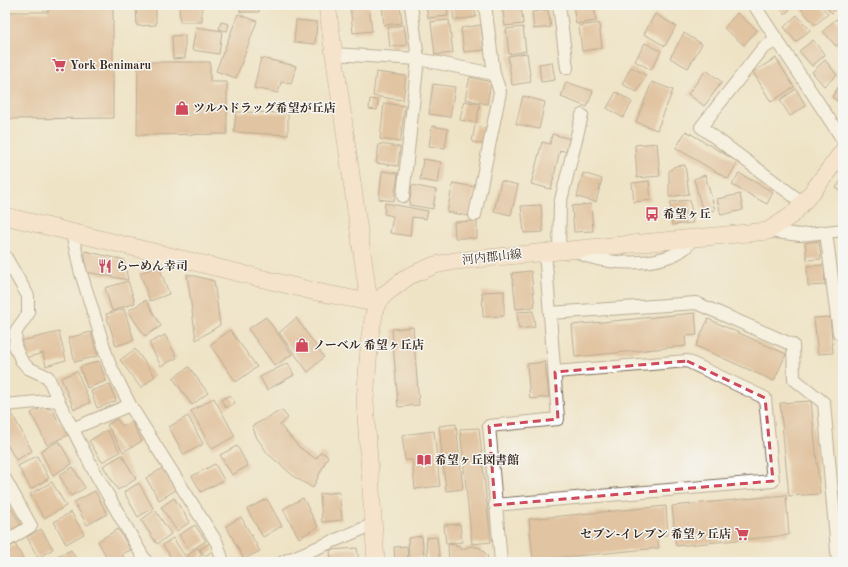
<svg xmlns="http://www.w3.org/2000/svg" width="848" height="567" font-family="'Old Standard TT','Noto Serif JP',serif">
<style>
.building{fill:#d19d74}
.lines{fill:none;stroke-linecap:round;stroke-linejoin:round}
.street-casing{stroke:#7a6b59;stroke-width:14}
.secondary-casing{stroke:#7a6b59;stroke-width:18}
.street{stroke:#fff;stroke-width:12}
.secondary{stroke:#fde4d0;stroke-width:17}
.marked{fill:none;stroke:#d1495b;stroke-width:3;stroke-dasharray:8 5;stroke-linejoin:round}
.labels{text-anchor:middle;stroke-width:3;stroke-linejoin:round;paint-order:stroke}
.poi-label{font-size:12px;font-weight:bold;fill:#3b2a1e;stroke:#f6f6f2;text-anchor:start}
.street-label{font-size:12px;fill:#3b2a1e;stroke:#f6f6f2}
</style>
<rect width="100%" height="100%" fill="#f6f6f2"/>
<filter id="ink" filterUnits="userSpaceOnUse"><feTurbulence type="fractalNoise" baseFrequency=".025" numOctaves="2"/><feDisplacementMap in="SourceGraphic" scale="8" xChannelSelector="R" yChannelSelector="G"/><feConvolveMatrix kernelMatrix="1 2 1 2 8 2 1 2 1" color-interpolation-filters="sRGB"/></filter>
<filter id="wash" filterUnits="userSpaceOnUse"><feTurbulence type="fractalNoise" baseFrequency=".012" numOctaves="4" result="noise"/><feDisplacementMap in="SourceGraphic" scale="16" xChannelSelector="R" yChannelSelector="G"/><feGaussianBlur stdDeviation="0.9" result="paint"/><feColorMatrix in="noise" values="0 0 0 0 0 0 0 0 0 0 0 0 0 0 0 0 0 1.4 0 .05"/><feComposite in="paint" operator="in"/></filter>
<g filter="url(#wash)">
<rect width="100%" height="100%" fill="#efe3c6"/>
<g id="blocks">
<path class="building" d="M 48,5 L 113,5 L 113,118 L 5,119 L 5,12 L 48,12 Z
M 156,5 L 156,25 L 137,26 L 136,6 Z
M 179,5 L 202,5 L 202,22 L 180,22 Z
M 240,5 L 259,5 L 259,12 L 240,12 Z
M 350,5 L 369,5 L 372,31 L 353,33 Z
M 382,5 L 400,5 L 402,23 L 384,25 Z
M 426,5 L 447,5 L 448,16 L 428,18 Z
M 452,5 L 474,5 L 476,17 L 454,20 Z
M 502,5 L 521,5 L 523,24 L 505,26 Z
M 573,5 L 594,5 L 596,21 L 576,24 Z
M 777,5 L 795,5 L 785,14 Z
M 807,5 L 820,5 L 828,14 L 815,25 L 801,9 Z
M 829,5 L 835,5 L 837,7 L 832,13 L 826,7 Z
M 548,10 L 551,27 L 534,29 L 532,12 Z
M 737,13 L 757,30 L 744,45 L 724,28 Z
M 238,14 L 257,21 L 236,78 L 216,71 Z
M 655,14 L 676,26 L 665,46 L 644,34 Z
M 797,15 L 810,30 L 796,42 L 784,27 Z
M 836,19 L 843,27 L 843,40 L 836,46 L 823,31 Z
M 296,20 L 317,22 L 315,44 L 294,42 Z
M 449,20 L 453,53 L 435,55 L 431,22 Z
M 221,22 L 229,24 L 227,31 L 219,29 Z
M 599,23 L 602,48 L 582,51 L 579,26 Z
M 404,25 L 407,45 L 390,47 L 388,27 Z
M 481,25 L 484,50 L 464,52 L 461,28 Z
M 196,27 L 222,31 L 219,54 L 192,50 Z
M 523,27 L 526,51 L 509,54 L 506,29 Z
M 684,33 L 702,44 L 688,68 L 670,58 Z
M 185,35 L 185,58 L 173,59 L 172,36 Z
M 813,40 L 825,55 L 812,66 L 799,51 Z
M 645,43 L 661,51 L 651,70 L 635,61 Z
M 527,53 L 531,82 L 512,85 L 508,56 Z
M 261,58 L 296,66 L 291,84 L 281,82 L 278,93 L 254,88 Z
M 776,58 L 794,87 L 771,102 L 753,72 Z
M 825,60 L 837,75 L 824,86 L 812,72 Z
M 138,62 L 210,62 L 210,82 L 227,82 L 227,134 L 137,135 Z
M 552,62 L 555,80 L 541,82 L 539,64 Z
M 631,67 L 646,75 L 637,92 L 622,84 Z
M 706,70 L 722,82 L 704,106 L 688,94 Z
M 376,72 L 406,76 L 403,100 L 373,96 Z
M 470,77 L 491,82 L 487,104 L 465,99 Z
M 843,80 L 843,105 L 832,97 Z
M 566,82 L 593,91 L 587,107 L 561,97 Z
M 652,82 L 673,90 L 657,130 L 636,122 Z
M 433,84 L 455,87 L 450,117 L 429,114 Z
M 796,89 L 806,106 L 790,116 L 780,100 Z
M 616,92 L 632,102 L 623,118 L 607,108 Z
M 523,96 L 545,102 L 539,129 L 516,124 Z
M 370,99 L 378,100 L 377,110 L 369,109 Z
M 464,101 L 480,104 L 476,123 L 460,120 Z
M 384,103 L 405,106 L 400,142 L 380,139 Z
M 236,112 L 288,113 L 288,135 L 234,132 Z
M 432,126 L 448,129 L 445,148 L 429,146 Z
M 475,126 L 489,129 L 486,145 L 472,142 Z
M 686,131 L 738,162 L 728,179 L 676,148 Z
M 552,134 L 571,139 L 567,152 L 560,150 L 551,189 L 531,184 L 542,142 L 550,144 Z
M 657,143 L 660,176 L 637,178 L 635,145 Z
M 379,144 L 400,147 L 398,166 L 376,163 Z
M 423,159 L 441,162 L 438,183 L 420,180 Z
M 685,165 L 689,194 L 669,197 L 669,171 L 675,166 Z
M 382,171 L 398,173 L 394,201 L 379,199 Z
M 583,173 L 602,179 L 596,202 L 577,197 Z
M 739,173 L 773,192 L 767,204 L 732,185 Z
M 705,175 L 715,210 L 703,213 L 694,179 Z
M 843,178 L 843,192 L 836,188 Z
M 501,181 L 518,185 L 511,215 L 494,211 Z
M 649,181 L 651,200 L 634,202 L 632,183 Z
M 453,183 L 475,187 L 469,216 L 447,212 Z
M 412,185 L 436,190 L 433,209 L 409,205 Z
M 740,194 L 743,210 L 721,215 L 717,199 Z
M 690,200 L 693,223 L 672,225 L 670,202 Z
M 385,203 L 428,211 L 426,219 L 412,217 L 410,236 L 390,233 L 393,216 L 384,214 Z
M 591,204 L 593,231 L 574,232 L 572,206 Z
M 541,205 L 543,232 L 524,233 L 521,206 Z
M 477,221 L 477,238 L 455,238 L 454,222 Z
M 843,235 L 843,259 L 842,259 L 840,236 Z
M 819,241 L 821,259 L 807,260 L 805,243 Z
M 85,251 L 124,260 L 128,280 L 86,272 Z
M 824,265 L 825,285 L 808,286 L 807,266 Z
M 159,266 L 169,294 L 150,301 L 140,273 Z
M 531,271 L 535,307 L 516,309 L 512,273 Z
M 187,274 L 214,281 L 220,325 L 196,340 Z
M 128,281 L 135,303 L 112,311 L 105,288 Z
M 5,289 L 9,302 L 5,303 Z
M 504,291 L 504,316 L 483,317 L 482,292 Z
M 146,300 L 161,326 L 145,336 L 128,311 Z
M 124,309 L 134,340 L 116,346 L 106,314 Z
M 533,311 L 535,327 L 519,329 L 517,312 Z
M 695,313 L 697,335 L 685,336 L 686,346 L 575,357 L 572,325 Z
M 266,317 L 292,354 L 275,366 L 248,329 Z
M 830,317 L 833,353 L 818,354 L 814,318 Z
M 296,318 L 324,357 L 308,372 L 279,333 Z
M 708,319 L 786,354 L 774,381 L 696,346 Z
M 413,327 L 419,405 L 398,407 L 392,329 Z
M 230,330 L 257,367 L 236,382 L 210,345 Z
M 59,332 L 66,360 L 46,366 L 43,353 L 25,358 L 21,341 Z
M 91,332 L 98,356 L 75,362 L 68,338 Z
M 165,335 L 177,358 L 161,366 L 149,343 Z
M 135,349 L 155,376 L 141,388 L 120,360 Z
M 99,361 L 106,381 L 87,388 L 80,367 Z
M 545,362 L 549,397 L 530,399 L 527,364 Z
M 288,363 L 294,375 L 267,390 L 260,377 Z
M 189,367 L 208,393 L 192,405 L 173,378 Z
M 77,371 L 90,403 L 74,409 L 61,378 Z
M 110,384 L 116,401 L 97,408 L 91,391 Z
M 230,395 L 235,403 L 226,408 L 221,400 Z
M 214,398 L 235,436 L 212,449 L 191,411 Z
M 811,401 L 820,494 L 789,496 L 780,403 Z
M 43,407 L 53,410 L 58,421 L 61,420 L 68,435 L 47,445 L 31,413 Z
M 10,410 L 32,451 L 16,460 L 5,441 L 5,413 Z
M 282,410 L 288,418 L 280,425 L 299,447 L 316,459 L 321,452 L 328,456 L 313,488 L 296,478 L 268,454 L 257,438 L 252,426 Z
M 188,416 L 203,444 L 184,455 L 169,427 Z
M 117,419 L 122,426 L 131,421 L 142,441 L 123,452 L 107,425 Z
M 456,424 L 463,489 L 446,491 L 439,426 Z
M 479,428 L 491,542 L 472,544 L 460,429 Z
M 107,430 L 120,452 L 102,462 L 89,441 Z
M 434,431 L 440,486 L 415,489 L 412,460 L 405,460 L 402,435 Z
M 59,441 L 72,464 L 53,475 L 40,451 Z
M 237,446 L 248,466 L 232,475 L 220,455 Z
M 122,455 L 136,479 L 118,490 L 103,466 Z
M 37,456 L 49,478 L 31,489 L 18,466 Z
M 215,464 L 224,480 L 201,492 L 192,476 Z
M 73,467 L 85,488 L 71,496 L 59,475 Z
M 163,468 L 176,490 L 159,500 L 146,478 Z
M 52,482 L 66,506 L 44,518 L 30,494 Z
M 139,483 L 153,508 L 138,517 L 124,492 Z
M 95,491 L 107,514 L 87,525 L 74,502 Z
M 339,492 L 342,520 L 322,522 L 320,494 Z
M 786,495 L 789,535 L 676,546 L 672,506 Z
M 174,498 L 190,522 L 177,531 L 161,507 Z
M 303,498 L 318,527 L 299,538 L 283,509 Z
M 267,499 L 282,526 L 263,537 L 247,509 Z
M 8,503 L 21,525 L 5,534 L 5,505 Z
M 666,506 L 668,535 L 657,536 L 659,548 L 533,560 L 529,519 Z
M 155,510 L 171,534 L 157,544 L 141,520 Z
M 71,512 L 84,534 L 66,544 L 54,522 Z
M 241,517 L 260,551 L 244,559 L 226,526 Z
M 460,524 L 462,542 L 446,544 L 444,525 Z
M 195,525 L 206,541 L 190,551 L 179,535 Z
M 41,529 L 53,549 L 38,558 L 27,537 Z
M 118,529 L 131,550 L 122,554 L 126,562 L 109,562 L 98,541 Z
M 422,536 L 424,557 L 409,558 L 408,538 Z
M 437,537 L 440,562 L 428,562 L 426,538 Z
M 173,538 L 189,562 L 174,562 L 163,545 Z
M 210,543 L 214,550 L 205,556 L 200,549 Z
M 15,544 L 25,562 L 5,562 L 5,550 Z
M 455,544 L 456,547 L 460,546 L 460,550 L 471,546 L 480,548 L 487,555 L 489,562 L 449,562 L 448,545 Z
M 407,546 L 408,562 L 395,562 L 394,547 Z
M 198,548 L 202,555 L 192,562 L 188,555 Z
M 357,548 L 359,562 L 331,562 L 330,550 Z
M 71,550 L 78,562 L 56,562 L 54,558 Z
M 322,558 L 323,562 L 307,562 L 307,561 Z"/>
</g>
</g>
<g filter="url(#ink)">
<use href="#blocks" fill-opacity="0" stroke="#7a6b59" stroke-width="1"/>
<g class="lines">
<defs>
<path id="street" d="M 559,5 L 567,68
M 754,5 L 843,140
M 777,40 L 763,48 L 701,127 L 803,203
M 333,54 L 418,59 L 494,74 L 485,5
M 403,196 L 418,59 L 411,5
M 475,215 L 500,92 L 494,74
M 768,231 L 800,235 L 843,230
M 826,232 L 839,333
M 72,233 L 80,270 L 109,363 L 130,405 L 217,543 L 223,562
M 574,249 C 597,268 680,269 692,238
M 559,250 L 560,204 L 582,115
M 5,256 L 28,296 L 28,314 L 16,331 L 15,346 L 21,360 L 28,368 L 48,377 L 58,400
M 550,313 L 696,303 L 793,345 L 794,379 L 824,403 L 838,562
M 5,405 L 58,400 L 93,469 L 146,562
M 72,429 L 130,405
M 5,479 L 31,526 L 5,542
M 495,505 L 773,481 L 765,398 L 687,361 L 555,372
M 283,562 L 372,525
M 501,562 L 489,426 L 558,419 L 545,251"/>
<path id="secondary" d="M 327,5 L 369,302 L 376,305
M 5,216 L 317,292 L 369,302
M 376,562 L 365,401 L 370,335 L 376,305 L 385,294 L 409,276 L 435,265 L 455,261 L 768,231 L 792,215 L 813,191 L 843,151"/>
</defs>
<use href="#street" class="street-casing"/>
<use href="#secondary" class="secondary-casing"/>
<use href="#street" class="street"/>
<use href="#secondary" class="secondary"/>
</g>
</g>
<path d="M0 0H848V567H0ZM 687,361 L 765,398 L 773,481 L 495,505 L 489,426 L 558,419 L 555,372 Z" fill="#efe3c6" fill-opacity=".55" fill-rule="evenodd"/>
<path class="marked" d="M 687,361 L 765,398 L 773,481 L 495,505 L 489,426 L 558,419 L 555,372 Z"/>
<defs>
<symbol id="supermarket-bare" viewBox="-9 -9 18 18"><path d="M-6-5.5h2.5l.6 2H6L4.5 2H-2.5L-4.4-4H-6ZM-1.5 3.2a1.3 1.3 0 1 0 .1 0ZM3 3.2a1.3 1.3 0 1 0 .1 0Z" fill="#d1495b" stroke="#f6f6f2" stroke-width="2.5" paint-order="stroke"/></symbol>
<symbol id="shop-bare" viewBox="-9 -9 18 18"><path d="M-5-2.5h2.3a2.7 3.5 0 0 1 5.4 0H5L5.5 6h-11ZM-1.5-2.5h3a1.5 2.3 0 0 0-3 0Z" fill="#d1495b" stroke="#f6f6f2" stroke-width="2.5" paint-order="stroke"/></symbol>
<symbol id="bus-bare" viewBox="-9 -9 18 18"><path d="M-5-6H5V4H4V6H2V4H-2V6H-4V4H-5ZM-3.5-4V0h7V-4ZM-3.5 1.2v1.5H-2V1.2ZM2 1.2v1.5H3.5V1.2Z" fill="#d1495b" stroke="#f6f6f2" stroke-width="2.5" paint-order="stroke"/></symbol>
<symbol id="restaurant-bare" viewBox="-9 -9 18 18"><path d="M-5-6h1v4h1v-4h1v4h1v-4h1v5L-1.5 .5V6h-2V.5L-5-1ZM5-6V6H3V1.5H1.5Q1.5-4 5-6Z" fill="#d1495b" stroke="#f6f6f2" stroke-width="2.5" paint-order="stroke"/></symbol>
<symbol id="library-bare" viewBox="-9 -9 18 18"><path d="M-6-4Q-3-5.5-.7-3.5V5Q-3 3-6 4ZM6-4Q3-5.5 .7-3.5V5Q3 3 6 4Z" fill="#d1495b" stroke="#f6f6f2" stroke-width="2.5" paint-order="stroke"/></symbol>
</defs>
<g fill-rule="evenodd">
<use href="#supermarket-bare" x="49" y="55" width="20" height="20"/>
<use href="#shop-bare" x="172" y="98" width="20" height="20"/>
<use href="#bus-bare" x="642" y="204" width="20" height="20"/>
<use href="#restaurant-bare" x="95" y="256" width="20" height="20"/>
<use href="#shop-bare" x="292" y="335" width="20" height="20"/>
<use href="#library-bare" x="414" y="450" width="20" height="20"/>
<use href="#supermarket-bare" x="732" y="524" width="20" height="20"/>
</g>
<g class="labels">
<g class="poi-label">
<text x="70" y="69">York Benimaru</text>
<text x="193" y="112">ツルハドラッグ希望が丘店</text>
<text x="663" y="218">希望ヶ丘</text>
<text x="116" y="270">らーめん幸司</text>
<text x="313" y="349">ノーベル 希望ヶ丘店</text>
<text x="435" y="464">希望ヶ丘図書館</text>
<text x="731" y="538" text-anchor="end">セブン-イレブン 希望ヶ丘店</text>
</g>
<g class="street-label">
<text transform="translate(492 257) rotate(-6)" y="4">河内郡山線</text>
</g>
</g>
<rect width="848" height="567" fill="none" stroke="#f6f6f2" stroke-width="20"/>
</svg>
